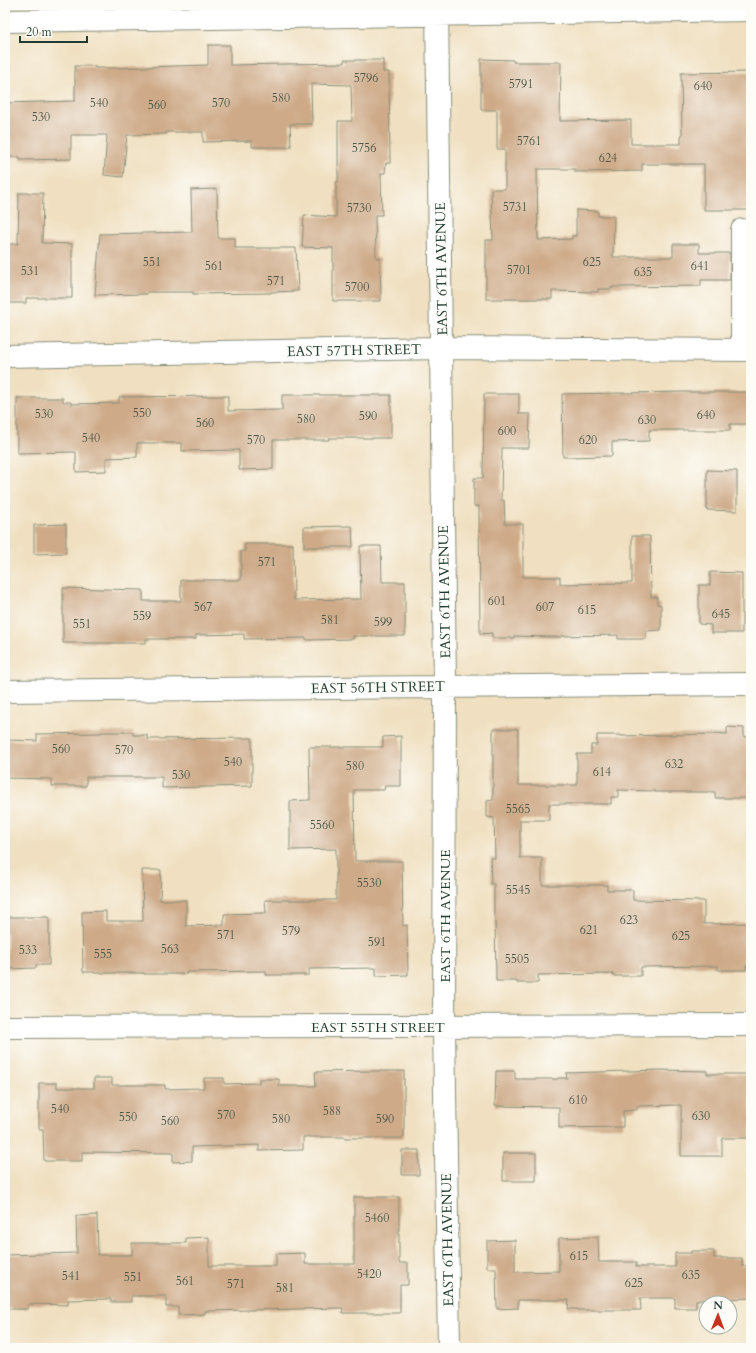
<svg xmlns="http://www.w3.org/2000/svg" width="756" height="1353" font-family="Cardo,serif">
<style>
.building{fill:#ceaa88}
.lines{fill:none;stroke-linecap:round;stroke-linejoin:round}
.minor-casing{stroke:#888e7a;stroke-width:24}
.minor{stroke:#fff;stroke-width:22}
.labels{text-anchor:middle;stroke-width:3;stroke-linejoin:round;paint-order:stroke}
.number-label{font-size:12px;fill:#4b5849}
.street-label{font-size:14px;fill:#1f3d34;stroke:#fdfcf7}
</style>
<rect width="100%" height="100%" fill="#fdfcf7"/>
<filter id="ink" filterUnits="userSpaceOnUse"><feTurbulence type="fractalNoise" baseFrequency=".025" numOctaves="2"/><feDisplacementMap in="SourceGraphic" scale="8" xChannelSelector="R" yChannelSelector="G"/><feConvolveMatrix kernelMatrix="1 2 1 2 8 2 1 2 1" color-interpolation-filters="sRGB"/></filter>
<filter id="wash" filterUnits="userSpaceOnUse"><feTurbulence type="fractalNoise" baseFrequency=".012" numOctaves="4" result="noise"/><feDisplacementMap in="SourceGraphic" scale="16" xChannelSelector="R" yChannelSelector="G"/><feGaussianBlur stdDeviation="0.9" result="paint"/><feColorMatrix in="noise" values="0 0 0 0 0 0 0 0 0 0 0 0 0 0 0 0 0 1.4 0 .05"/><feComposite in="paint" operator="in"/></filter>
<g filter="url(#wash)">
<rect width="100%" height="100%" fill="#f0e0c1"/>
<g id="blocks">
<path class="building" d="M 208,45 L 230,45 L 230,65 L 344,63 L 344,60 L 383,60 L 383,72 L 389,72 L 390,163 L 386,163 L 385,173 L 381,173 L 382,215 L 375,215 L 376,258 L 380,258 L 381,301 L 333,301 L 333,248 L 302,247 L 304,215 L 336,217 L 336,182 L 338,182 L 338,121 L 352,121 L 351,85 L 311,84 L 312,124 L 290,124 L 291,147 L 252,147 L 252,141 L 203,142 L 203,132 L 166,132 L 166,134 L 127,135 L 123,177 L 104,175 L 107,135 L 71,135 L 71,159 L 20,160 L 20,157 L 5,157 L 5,103 L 75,101 L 75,66 L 95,66 L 95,68 L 113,68 L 208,65 Z
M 481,59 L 513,60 L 513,62 L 561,62 L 560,121 L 631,120 L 631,144 L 681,144 L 681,136 L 682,136 L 681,73 L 751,72 L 751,138 L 748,138 L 749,182 L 751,182 L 751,210 L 704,210 L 704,164 L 642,164 L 642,171 L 575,172 L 575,169 L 537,169 L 538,240 L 572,239 L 572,236 L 576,236 L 576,210 L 598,211 L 598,216 L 614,216 L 613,257 L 673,257 L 673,244 L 699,244 L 699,253 L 730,253 L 730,280 L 701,280 L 701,286 L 612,287 L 612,289 L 598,289 L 598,292 L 552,291 L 552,299 L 486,299 L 486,240 L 493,240 L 491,189 L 505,189 L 505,149 L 497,149 L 497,110 L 481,110 Z
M 217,189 L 218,238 L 235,238 L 235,248 L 296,248 L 298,291 L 271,292 L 271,293 L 193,294 L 193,292 L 147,292 L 147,294 L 95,295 L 100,234 L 192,232 L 191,190 Z
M 19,193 L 43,193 L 42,243 L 72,244 L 72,298 L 26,298 L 26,303 L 8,303 L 7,244 L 18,244 Z
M 685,392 L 751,392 L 751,424 L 730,424 L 730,430 L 649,430 L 649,441 L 612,442 L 612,456 L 563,457 L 562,394 Z
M 484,394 L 519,394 L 519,414 L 530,414 L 529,448 L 502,448 L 501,500 L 504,500 L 505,524 L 523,524 L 523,577 L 560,577 L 560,584 L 632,583 L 632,536 L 650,536 L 651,597 L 657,597 L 657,604 L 661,605 L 661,630 L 646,631 L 646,639 L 618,639 L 618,635 L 561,636 L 561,637 L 551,637 L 514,636 L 514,638 L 492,638 L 492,633 L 480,634 L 479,506 L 474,506 L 474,478 L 483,478 Z
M 282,395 L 391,395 L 391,438 L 329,438 L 329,440 L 273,440 L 273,469 L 239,470 L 239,450 L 182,451 L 182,443 L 137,443 L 137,457 L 106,458 L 106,471 L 76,472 L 76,452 L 17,453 L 17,398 L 63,398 L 63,402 L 71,402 L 71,404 L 119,403 L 119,397 L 228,396 L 228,411 L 282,410 Z
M 707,470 L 737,471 L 737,511 L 707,510 Z
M 66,524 L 66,553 L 34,554 L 34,525 Z
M 352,526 L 353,547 L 304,547 L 304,527 Z
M 245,544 L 293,544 L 294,600 L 361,599 L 360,546 L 381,546 L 382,582 L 405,582 L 405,636 L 353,636 L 353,639 L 307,640 L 306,638 L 244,639 L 244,634 L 196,635 L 196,639 L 146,639 L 146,643 L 63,643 L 63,588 L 143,590 L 143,601 L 181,601 L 181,580 L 241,580 L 241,551 L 245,551 Z
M 710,572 L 742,573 L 742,633 L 711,633 L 711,625 L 699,624 L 699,585 L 710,585 Z
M 727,727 L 744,728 L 744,737 L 751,737 L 751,798 L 715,798 L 715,792 L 655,792 L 655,791 L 618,790 L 618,797 L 611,797 L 611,804 L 549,804 L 549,820 L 520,820 L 520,858 L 542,858 L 542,885 L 607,885 L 607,890 L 633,890 L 633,900 L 704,901 L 704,924 L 751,923 L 751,966 L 746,966 L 746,970 L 718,970 L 718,966 L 641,967 L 641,976 L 613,976 L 613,974 L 538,975 L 538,983 L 517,983 L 517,981 L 496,981 L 495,917 L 494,917 L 494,884 L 491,884 L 490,858 L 495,858 L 494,818 L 487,817 L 487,801 L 493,800 L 493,729 L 518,729 L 518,785 L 577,785 L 577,754 L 591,754 L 591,745 L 597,745 L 597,735 L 621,735 L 621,736 L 715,734 L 715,733 L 727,734 Z
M 101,732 L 133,732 L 133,735 L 147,735 L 147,739 L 252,738 L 252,786 L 162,788 L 162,777 L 86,777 L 86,786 L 52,786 L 52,779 L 5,778 L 5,740 L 37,741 L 37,734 L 101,733 Z
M 401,736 L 401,786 L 385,786 L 384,790 L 354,790 L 355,861 L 402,861 L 403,926 L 407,925 L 408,975 L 376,976 L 376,968 L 309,969 L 309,975 L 266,975 L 266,971 L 187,972 L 187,974 L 144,974 L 144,973 L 94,973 L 94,972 L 83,972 L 82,912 L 106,911 L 106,921 L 143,921 L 142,870 L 161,870 L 160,900 L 186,900 L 186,926 L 224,925 L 224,914 L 266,913 L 265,900 L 336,900 L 336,849 L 290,850 L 290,801 L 310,800 L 309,747 L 383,747 L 383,737 Z
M 5,917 L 49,917 L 49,965 L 36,965 L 36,968 L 7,969 L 7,934 L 5,934 Z
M 660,1070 L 707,1071 L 707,1074 L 751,1074 L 751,1138 L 722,1138 L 722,1156 L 681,1156 L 681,1105 L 637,1106 L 637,1110 L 623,1111 L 623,1127 L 559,1128 L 559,1107 L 495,1106 L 496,1071 L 515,1071 L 515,1079 L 558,1079 L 558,1078 L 567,1078 L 566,1073 Z
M 373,1071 L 404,1071 L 404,1138 L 345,1138 L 345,1137 L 303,1137 L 303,1150 L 259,1151 L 259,1145 L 192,1147 L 192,1161 L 173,1162 L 173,1153 L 82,1152 L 82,1161 L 44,1161 L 43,1129 L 39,1129 L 39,1083 L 57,1083 L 57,1088 L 94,1088 L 94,1078 L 112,1078 L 112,1085 L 165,1085 L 165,1089 L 204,1088 L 204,1078 L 224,1078 L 224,1084 L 259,1083 L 259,1079 L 279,1079 L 279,1086 L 316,1086 L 315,1072 Z
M 402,1150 L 419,1150 L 419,1175 L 402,1175 Z
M 503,1153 L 536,1153 L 536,1181 L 503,1181 Z
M 354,1197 L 399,1197 L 399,1263 L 408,1263 L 408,1285 L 400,1285 L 400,1313 L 342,1313 L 343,1308 L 205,1311 L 205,1314 L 178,1315 L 178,1307 L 166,1307 L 166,1296 L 131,1296 L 131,1302 L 111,1302 L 111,1299 L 68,1300 L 68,1305 L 29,1304 L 27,1309 L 5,1309 L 5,1255 L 77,1253 L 76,1216 L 97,1215 L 98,1255 L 132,1255 L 132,1243 L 186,1243 L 186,1238 L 209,1237 L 209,1266 L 276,1266 L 276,1254 L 305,1253 L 305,1264 L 354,1264 Z
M 598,1237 L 599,1262 L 636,1262 L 636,1267 L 675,1267 L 675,1253 L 691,1253 L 691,1251 L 714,1251 L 714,1258 L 742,1258 L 742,1266 L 747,1266 L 747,1269 L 751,1269 L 751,1298 L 696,1300 L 696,1308 L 675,1308 L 675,1298 L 640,1298 L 641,1310 L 578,1310 L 578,1309 L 568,1309 L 569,1300 L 518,1300 L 518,1308 L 497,1309 L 496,1268 L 487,1268 L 487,1241 L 515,1240 L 515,1272 L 559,1271 L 559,1238 Z"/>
</g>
</g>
<g filter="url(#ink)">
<use href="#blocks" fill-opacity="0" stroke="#888e7a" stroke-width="1"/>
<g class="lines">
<defs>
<path id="minor" d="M 437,5 L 445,686 L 444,1027 L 449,1348
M 5,21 L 751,10
M 742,350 L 742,230
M 5,356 L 442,348 L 751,350
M 5,691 L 751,684
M 5,1027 L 751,1025"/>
</defs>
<use href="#minor" class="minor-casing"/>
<use href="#minor" class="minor"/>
</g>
</g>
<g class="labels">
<g class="number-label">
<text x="366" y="82">5796</text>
<text x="521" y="88">5791</text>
<text x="703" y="90">640</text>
<text x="281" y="102">580</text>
<text x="99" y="107">540</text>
<text x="221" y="107">570</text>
<text x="157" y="109">560</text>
<text x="41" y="121">530</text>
<text x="529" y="145">5761</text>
<text x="364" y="152">5756</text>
<text x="608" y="162">624</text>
<text x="515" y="211">5731</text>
<text x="359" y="212">5730</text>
<text x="152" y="266">551</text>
<text x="592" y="266">625</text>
<text x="214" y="270">561</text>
<text x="700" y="270">641</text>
<text x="519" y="274">5701</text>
<text x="30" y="275">531</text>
<text x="643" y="276">635</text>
<text x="276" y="285">571</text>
<text x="357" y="291">5700</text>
<text x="142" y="417">550</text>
<text x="44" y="418">530</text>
<text x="706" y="419">640</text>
<text x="368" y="420">590</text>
<text x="306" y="423">580</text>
<text x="647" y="424">630</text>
<text x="205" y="427">560</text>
<text x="507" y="435">600</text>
<text x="91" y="442">540</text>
<text x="256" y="444">570</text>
<text x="588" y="444">620</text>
<text x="267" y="566">571</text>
<text x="497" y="605">601</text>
<text x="203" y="611">567</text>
<text x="545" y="611">607</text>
<text x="587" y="614">615</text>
<text x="721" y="618">645</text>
<text x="142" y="620">559</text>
<text x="330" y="624">581</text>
<text x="383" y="626">599</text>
<text x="82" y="628">551</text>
<text x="61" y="753">560</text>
<text x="124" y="754">570</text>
<text x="233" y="766">540</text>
<text x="674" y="768">632</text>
<text x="355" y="770">580</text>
<text x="602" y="776">614</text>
<text x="181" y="779">530</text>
<text x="518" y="813">5565</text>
<text x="322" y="829">5560</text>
<text x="369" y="887">5530</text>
<text x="518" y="894">5545</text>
<text x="629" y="924">623</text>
<text x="589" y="934">621</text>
<text x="291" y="935">579</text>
<text x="226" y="939">571</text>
<text x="681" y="940">625</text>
<text x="377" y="946">591</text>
<text x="170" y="953">563</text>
<text x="28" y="954">533</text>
<text x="103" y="958">555</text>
<text x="517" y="963">5505</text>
<text x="578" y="1104">610</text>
<text x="60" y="1113">540</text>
<text x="332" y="1115">588</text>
<text x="226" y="1119">570</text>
<text x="701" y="1120">630</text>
<text x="128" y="1121">550</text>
<text x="281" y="1123">580</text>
<text x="385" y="1123">590</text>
<text x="170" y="1125">560</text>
<text x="377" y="1222">5460</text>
<text x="579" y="1260">615</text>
<text x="369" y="1278">5420</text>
<text x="691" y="1279">635</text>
<text x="71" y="1280">541</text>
<text x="133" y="1281">551</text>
<text x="185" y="1285">561</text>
<text x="634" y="1287">625</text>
<text x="236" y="1288">571</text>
<text x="285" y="1292">581</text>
</g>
<g class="street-label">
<text transform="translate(441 269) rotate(-91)" y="5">EAST 6TH AVENUE</text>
<text transform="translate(354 350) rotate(-1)" y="5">EAST 57TH STREET</text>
<text transform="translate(444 592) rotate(-91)" y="5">EAST 6TH AVENUE</text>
<text transform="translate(378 687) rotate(-1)" y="5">EAST 56TH STREET</text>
<text transform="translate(445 916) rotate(-90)" y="5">EAST 6TH AVENUE</text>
<text x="378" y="1032">EAST 55TH STREET</text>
<text transform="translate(447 1240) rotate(-91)" y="5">EAST 6TH AVENUE</text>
</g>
</g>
<rect width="756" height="1353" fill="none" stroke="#fdfcf7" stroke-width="20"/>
<g transform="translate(718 1315) rotate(1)"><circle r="19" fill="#fdfcf7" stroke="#a4b0a9"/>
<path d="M0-3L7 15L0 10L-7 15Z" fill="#c8321e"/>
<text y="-6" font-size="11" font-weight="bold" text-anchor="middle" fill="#1f3d34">N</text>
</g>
<path d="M20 36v6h67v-6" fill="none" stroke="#1f3d34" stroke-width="2"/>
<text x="26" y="36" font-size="12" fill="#1f3d34" stroke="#fdfcf7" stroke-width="3" paint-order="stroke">20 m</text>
</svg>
